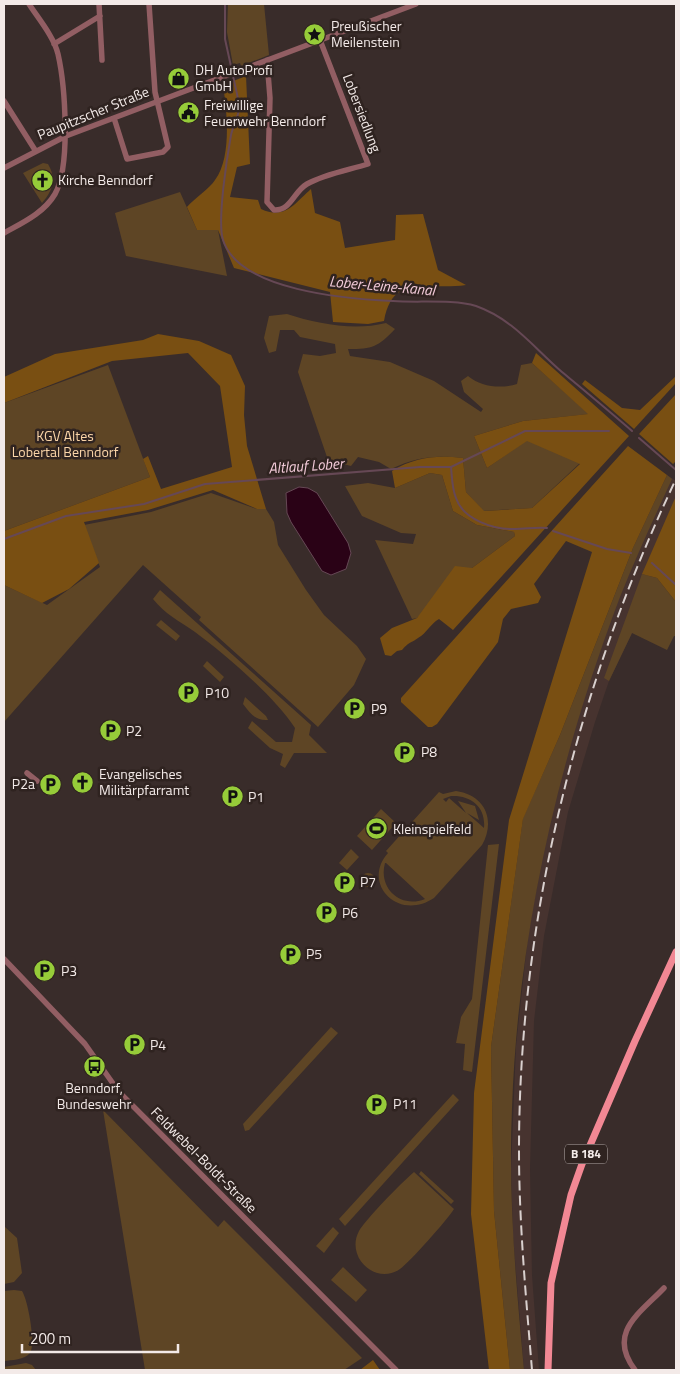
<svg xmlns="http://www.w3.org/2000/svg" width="680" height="1374" font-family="'Titillium Web',sans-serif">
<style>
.built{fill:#47332f}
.green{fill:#5e4525;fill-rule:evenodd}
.forest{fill:#794f12}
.water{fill:#2a0216;stroke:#664855}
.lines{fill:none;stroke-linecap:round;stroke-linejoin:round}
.stream{stroke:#664855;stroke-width:2}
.minor{stroke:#925e63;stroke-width:5.5}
.major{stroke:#f28894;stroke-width:7}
.rail{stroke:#d9d0ce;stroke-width:2;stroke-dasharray:10 5;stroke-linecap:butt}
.labels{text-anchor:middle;stroke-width:5;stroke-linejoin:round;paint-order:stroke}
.shield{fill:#2f2320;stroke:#b8aeac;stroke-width:1}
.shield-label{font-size:12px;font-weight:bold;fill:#f3eae8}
.poi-label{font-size:14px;fill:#f3eae8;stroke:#2f2320;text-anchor:start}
.street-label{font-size:14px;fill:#f3eae8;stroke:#2f2320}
.park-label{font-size:14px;fill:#fbd5a8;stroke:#2f2320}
.water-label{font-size:15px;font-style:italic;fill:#f3cbd9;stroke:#2f2320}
</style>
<rect width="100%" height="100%" fill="#392c2a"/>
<path class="built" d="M 667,475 L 676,481 L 676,508 L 650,576 L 632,633 L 609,681 L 595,722 L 568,812 L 544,936 L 534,1021 L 530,1169 L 532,1275 L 539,1370 L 524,1370 L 513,1236 L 511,1169 L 516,1046 L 528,935 L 551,808 L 569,732 L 633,548 Z"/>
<path class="green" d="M 228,4 L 264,4 L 269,55 L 241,66 L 240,63 L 233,65 L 227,32 Z
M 43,163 L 48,164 C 57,179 53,190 42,203 L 23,173 Z
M 180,192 L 197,230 L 218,230 L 227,276 L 126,256 L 115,213 Z
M 287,314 C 318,324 354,331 386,323 L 395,329 C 378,347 373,349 348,349 L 350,356 L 390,362 L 434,381 L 481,412 L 483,409 L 464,392 L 461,381 L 468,376 C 481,387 501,389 517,384 L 521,365 L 532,363 L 589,414 L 523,421 L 474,436 L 487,468 L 527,440 L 580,463 L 532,508 L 483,511 L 466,492 L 463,458 C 434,455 417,457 391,469 L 379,462 L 358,457 L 351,466 L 328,460 L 298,372 L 303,354 L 320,356 L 336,353 L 335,344 L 300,337 L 294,330 L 280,330 L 276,351 L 269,353 L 264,338 L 269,316 Z
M 108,365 L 150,477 L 4,531 L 4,403 Z
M 430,473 L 442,475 L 453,511 L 477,525 L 514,532 L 515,536 L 472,568 L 417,618 L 412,619 L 375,540 L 413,544 L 416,534 L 401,533 L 362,516 L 345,486 L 368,483 L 395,488 Z
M 667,475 L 672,479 C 654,518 636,557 620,597 C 558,760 518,934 512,1108 C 508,1196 516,1283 524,1370 L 510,1370 L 494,1211 L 491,1047 L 523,818 L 560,735 L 633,548 Z
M 211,493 L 257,509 L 266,509 L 274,522 L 278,545 L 306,590 L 324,615 L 357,646 L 366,659 L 354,685 L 318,727 L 199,620 L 201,617 L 143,565 L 4,722 L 4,585 L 47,605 L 100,567 L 84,525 L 151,512 Z
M 642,574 L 657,578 L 676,602 L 676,636 L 674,636 L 667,650 L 632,633 L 609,681 L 604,678 Z
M 160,590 L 311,725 L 309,735 L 327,753 L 294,753 L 285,768 L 280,765 L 283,754 L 270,748 L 248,728 L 252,721 L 276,742 L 292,742 L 295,728 C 274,696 226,655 195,632 C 179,621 165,614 153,599 Z
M 161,620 L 180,636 L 176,641 L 156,625 Z
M 207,661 L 224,677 L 220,682 L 203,666 Z
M 245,697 L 266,716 L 268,720 C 255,721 250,713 243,704 Z
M 456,791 C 485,795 496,820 482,845 L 434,898 C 398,922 361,883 388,853 L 386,851 L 439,792 L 443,794 ZM 451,796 C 471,795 486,807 484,828 L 467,813 L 479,820 L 475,806 L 458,801 L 466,813 L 449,798 L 446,802 L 443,799 ZM 385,863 L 386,863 L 425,899 C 400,909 378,888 385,863 Z
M 381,809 L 396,823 L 372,850 L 357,836 Z
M 499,844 L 472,1072 L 463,1070 L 465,1044 L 456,1043 L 461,1017 L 472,999 L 488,845 Z
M 351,849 L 359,857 L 347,870 L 339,863 Z
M361 880a7 7 0 1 1 14 0a7 7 0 1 1-14 0Z
M 331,1027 L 338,1033 L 249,1130 L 245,1131 L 243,1124 Z
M 453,1094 L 459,1100 L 345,1226 L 339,1219 Z
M 103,1110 L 218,1227 L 224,1220 L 362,1358 L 344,1370 L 145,1370 Z
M 421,1171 L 454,1201 L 451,1204 L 419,1174 Z
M 414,1172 L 454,1209 C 448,1219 409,1263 400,1269 C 376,1286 345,1257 359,1231 C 366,1219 402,1182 414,1172 Z
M 5,1227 L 17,1238 L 22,1273 L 14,1282 L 4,1284 Z
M 333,1227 L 339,1233 L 324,1253 L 316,1246 Z
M 343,1267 L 367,1290 L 356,1302 L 331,1280 Z
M 14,1290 L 22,1291 C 28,1300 36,1344 30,1353 C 25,1360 11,1360 4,1361 L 4,1291 Z
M 26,1363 L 32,1365 L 36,1370 L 4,1370 L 4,1367 Z"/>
<path class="forest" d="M 246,76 L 250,164 L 237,167 L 230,197 L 258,200 L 261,209 C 285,220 294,204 311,189 L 315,213 L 340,222 L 345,248 L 395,240 L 396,215 L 423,214 L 438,270 L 466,285 C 427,291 393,272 384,321 L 368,324 L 333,322 L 330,292 L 234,268 L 218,230 L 197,230 L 187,207 C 194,199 210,188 215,180 C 232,157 227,111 223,85 Z
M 158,334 L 199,341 L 231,355 L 245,386 L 244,415 L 247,446 L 266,509 L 257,509 L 213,490 L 148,510 L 84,522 L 99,563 L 69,589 L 42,603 L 4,585 L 4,531 L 150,477 L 143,459 L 148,456 L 161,489 L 232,467 L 220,386 L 188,353 L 112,361 L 4,403 L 4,377 L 55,354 L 143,340 Z
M 536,353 L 629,436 L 453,630 L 439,619 C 430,624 427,633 418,638 C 410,644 411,640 402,650 L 397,651 L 391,656 L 385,655 L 380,638 L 392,628 L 417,618 L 455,566 L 472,568 L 515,536 L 514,532 L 477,525 L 453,511 L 442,475 L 430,473 L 395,488 L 392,471 C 415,457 436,455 463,458 L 466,492 L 484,511 L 532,508 L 580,464 L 527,441 L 487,468 L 474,436 L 523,421 L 588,414 L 532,363 Z
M 676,376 L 676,383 L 634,429 L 582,384 L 585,380 L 622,408 L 640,410 Z
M 676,394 L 676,461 L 673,464 L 639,434 Z
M 628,446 L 667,475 L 633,548 L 560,735 L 523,819 L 491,1047 L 494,1211 L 510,1370 L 489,1370 L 471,1214 L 474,1093 L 509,820 L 592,552 L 566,541 L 534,584 L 541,597 L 538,603 L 511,609 L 503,619 L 498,642 L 437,724 L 432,727 L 428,727 L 401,702 L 401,698 Z
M 676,496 L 676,602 L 657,578 L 642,574 Z
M 373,1360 L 380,1370 L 360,1370 Z"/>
<path class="water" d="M 299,487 L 308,488 L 317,493 L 348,543 L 351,553 L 346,569 L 331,575 L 322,571 L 291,522 L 287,513 L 286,493 Z"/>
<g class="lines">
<path class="stream" d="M 225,4 L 225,39 L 232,71
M 233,76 C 235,86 239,99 239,109 C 238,118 233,126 231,135 C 227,157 217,221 223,240 C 239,291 348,299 393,301 C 417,303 453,299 476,306 C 513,319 534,348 562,372 C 586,392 609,411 632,431
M 639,438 L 676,470
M 451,467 C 452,477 452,489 456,498 C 463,520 495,530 515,529 C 526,529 536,527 547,528
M 553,531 L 607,549 L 631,553
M 4,539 L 66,516 L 144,504 L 205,484 L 420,467 L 451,467 L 525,431 L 609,431
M 652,563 L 676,585"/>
<path class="minor" d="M 99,4 L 102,60
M 54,44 L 100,16
M 267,60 L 270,98 L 267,202 L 274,210 C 291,211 294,191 307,184 C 325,174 349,170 368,164 L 320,40
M 4,101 L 35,150
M 114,118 L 127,159 L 163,152 L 168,147 L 155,92 L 149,4
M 4,168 L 66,136 L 416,4
M 4,233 C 22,223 44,213 55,194 C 71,166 65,85 58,54 C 54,37 38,18 29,4
M 27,773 L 37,781
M 4,959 L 85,1044 L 119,1092 L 396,1370
M 635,1370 C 607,1333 639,1314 664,1288"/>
<path class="major" d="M 548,1370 L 551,1283 L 571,1195 L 582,1164 L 635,1041 L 676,952"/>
<path class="rail" d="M 532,1370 C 526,1297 519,1223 519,1150 C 519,917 577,688 676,479"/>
</g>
<defs>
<symbol id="sight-disc" viewBox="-11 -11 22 22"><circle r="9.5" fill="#96cc39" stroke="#2f2320"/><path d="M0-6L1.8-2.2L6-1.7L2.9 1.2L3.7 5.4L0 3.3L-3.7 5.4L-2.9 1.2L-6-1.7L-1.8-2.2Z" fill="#111"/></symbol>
<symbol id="shop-disc" viewBox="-11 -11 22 22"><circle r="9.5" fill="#96cc39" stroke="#2f2320"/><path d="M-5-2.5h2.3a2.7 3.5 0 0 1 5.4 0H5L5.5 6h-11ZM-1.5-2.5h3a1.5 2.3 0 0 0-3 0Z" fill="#111"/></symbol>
<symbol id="civic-disc" viewBox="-11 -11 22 22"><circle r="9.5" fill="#96cc39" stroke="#2f2320"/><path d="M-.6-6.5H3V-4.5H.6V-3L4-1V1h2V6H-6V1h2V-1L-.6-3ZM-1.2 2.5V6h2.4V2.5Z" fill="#111"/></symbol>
<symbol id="church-disc" viewBox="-11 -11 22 22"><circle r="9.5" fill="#96cc39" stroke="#2f2320"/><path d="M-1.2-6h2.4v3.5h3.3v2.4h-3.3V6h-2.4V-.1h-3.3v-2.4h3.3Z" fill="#111"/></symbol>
<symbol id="parking-disc" viewBox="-11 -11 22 22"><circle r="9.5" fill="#96cc39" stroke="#2f2320"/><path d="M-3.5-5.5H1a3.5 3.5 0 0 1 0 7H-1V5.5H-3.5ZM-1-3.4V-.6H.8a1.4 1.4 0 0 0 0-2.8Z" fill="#111"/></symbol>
<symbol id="stadium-disc" viewBox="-11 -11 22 22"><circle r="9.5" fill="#96cc39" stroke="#2f2320"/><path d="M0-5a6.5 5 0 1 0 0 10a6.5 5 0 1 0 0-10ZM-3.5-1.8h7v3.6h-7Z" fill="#111"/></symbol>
<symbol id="bus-disc" viewBox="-11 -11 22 22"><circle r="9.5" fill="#96cc39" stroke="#2f2320"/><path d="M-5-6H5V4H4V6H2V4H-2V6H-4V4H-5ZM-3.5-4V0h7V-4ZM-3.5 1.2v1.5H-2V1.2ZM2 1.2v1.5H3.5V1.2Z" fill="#111"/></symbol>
</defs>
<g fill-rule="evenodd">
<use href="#sight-disc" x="302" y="22" width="25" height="25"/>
<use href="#shop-disc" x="166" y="66" width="25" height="25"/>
<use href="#civic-disc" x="176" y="100" width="25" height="25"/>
<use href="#church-disc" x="30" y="168" width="25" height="25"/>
<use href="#parking-disc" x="176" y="680" width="25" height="25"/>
<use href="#parking-disc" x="342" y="696" width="25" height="25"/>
<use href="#parking-disc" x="98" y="718" width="25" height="25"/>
<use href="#parking-disc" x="392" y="740" width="25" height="25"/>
<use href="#church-disc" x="70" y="770" width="25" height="25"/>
<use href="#parking-disc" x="38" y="772" width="25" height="25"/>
<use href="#parking-disc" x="220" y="784" width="25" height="25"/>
<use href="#stadium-disc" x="364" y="816" width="25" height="25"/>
<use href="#parking-disc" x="332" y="870" width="25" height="25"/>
<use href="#parking-disc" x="314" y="900" width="25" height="25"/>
<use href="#parking-disc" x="278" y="942" width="25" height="25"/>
<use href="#parking-disc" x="32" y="958" width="25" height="25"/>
<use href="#parking-disc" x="122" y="1032" width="25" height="25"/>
<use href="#bus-disc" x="82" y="1054" width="25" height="25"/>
<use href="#parking-disc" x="364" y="1092" width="25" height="25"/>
</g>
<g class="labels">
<rect class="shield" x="565" y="1144.5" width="42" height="19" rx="4"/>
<g class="shield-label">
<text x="586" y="1158">B 184</text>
</g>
<g class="poi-label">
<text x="331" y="31">Preußischer<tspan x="331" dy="16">Meilenstein</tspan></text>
<text x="195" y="75">DH AutoProfi<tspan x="195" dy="16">GmbH</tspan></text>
<text x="204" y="110">Freiwillige<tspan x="204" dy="16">Feuerwehr Benndorf</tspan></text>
<text x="58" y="185">Kirche Benndorf</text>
<text x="205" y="698">P10</text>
<text x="371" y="714">P9</text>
<text x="126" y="736">P2</text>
<text x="421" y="757">P8</text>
<text x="99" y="779">Evangelisches<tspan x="99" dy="16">Militärpfarramt</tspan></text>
<text x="35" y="789" text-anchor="end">P2a</text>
<text x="248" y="802">P1</text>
<text x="393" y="834">Kleinspielfeld</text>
<text x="360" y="887">P7</text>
<text x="342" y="918">P6</text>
<text x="306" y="959">P5</text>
<text x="61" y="976">P3</text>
<text x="150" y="1050">P4</text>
<text x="94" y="1093" text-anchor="middle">Benndorf,<tspan x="94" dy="16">Bundeswehr</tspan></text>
<text x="393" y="1109">P11</text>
</g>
<g class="street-label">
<text transform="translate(93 113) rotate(-22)" y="5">Paupitzscher Straße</text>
<text transform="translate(362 113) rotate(69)" y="5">Lobersiedlung</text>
<text transform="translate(204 1160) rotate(45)" y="5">Feldwebel-Boldt-Straße</text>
</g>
<g class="park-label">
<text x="65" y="441">KGV Altes<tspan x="65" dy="16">Lobertal Benndorf</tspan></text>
</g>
<g class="water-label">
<text transform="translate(382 286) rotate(5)" y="5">Lober-Leine-Kanal</text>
<text transform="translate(306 466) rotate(-4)" y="5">Altlauf Lober</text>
</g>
</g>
<rect width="680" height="1374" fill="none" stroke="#f3eae8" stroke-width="10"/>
<path d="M22 1344v8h156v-8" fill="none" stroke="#f3eae8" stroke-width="2.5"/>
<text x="30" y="1344" font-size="15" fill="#f3eae8" stroke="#2f2320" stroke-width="4" paint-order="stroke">200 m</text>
</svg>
